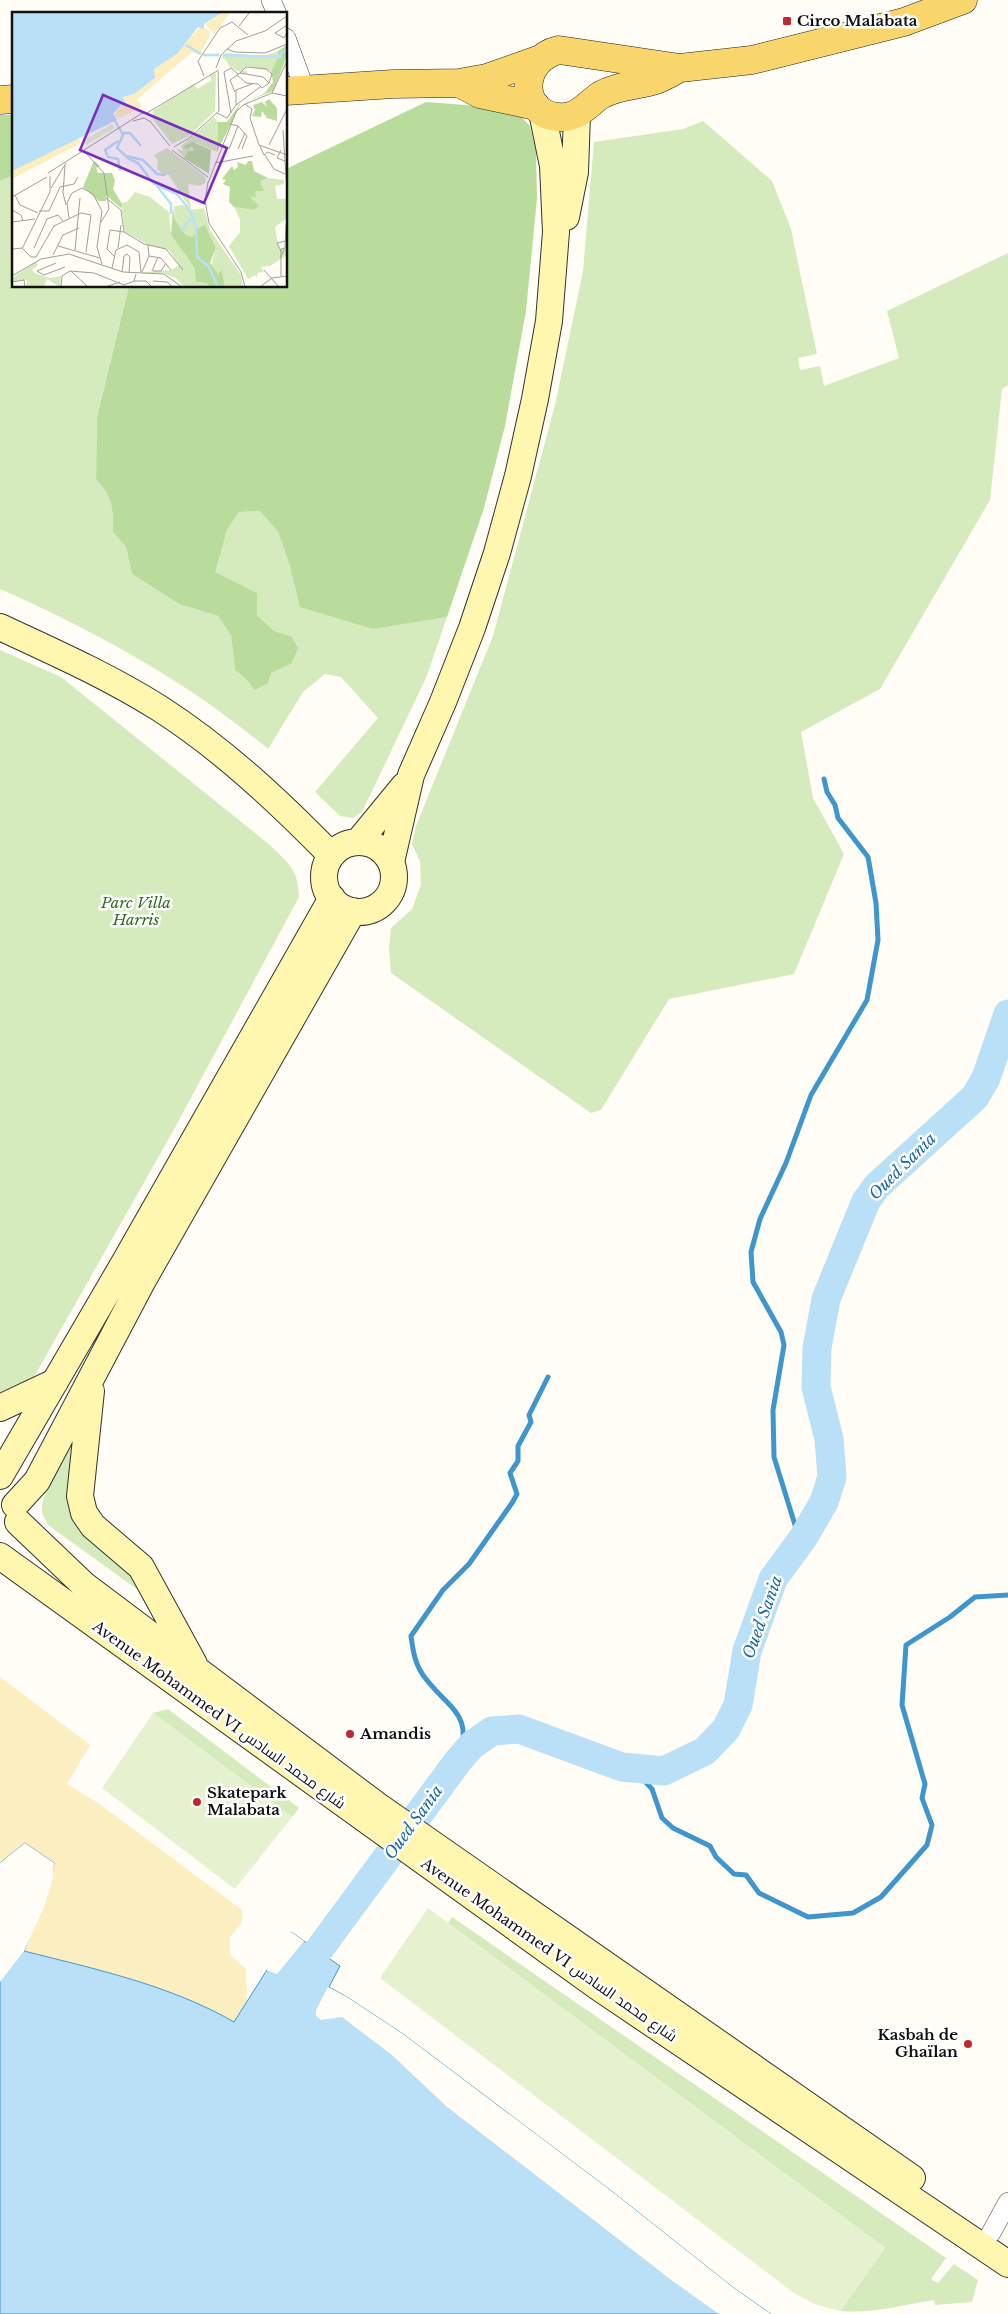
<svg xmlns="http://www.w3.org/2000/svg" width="1008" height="2314" font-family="'Libre Baskerville',Cairo,serif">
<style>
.green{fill:#d5ebbd}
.forest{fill:#b9dc9c}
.sand{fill:#fbeec1}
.pitch{fill:#e6f2cf}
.water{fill:#b9e0f7;stroke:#3f96cf}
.pier{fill:#fffdf5}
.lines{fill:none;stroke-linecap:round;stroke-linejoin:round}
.stream{stroke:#3f96cf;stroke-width:5}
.river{stroke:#b9e0f7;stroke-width:29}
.street-casing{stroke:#444;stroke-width:20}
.secondary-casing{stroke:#333;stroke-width:28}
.primary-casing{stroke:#222;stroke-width:29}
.street{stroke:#fff;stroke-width:19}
.secondary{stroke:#fff6b0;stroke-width:26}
.primary{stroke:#f9d66b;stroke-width:28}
.poi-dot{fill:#c4262e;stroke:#fff;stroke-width:2}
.labels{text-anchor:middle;stroke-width:5;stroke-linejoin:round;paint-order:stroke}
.poi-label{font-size:15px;font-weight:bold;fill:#111;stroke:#fff;text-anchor:start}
.park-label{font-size:15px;font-style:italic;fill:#2f6b1f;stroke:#fff}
.street-label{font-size:15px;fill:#111;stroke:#fff}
.water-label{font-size:16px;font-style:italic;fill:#1768a6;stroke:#fff}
.inset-river{fill:none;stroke:#b9e0f7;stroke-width:2.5}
.inset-road{fill:none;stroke:#a09f9a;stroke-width:1}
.view{fill:#7b2cbf;fill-opacity:0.15;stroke:#7b2cbf;stroke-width:2.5}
.inset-edge{fill:none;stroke:#111;stroke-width:2.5}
</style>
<rect width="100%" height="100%" fill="#fffdf5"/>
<path class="green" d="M 703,121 L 772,181 L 791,229 L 817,354 L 798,358 L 800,370 L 820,366 L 824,386 L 899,358 L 887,311 L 1008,253 L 1008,385 L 1002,389 L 990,500 L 880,689 L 801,732 L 813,798 L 844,854 L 794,974 L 669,999 L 601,1110 L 591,1113 L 391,973 L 389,948 L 391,928 L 412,909 L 421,885 L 420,861 L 412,844 L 416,826 L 493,636 L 555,405 L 583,271 L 594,142 L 683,129 Z
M 14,175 L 14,286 L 129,286 L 97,417 L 96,479 C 113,498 113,507 113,532 L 126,547 L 132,574 L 179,604 L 218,616 L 231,635 L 235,670 L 246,679 L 271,673 L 291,664 L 291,636 L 274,631 L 257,615 L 257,593 L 214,572 L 227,530 L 239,512 L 260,511 L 278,532 L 290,566 L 372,629 L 447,617 L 426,678 L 362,812 L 353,818 L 340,816 L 315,792 L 378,718 L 341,677 L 325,674 L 303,692 L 268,749 C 188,682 95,631 0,589 L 0,181 Z
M 0,650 L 61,677 L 270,845 C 289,864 298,869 299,897 L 172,1133 L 30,1384 L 0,1400 Z
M 76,1439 L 73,1491 L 156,1603 L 48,1525 C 46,1520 42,1515 42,1510 C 40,1492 67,1456 76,1439 Z
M 168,1709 L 299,1808 L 292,1817 L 153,1713 Z
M 452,1917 L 946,2258 L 931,2279 L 938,2283 L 954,2264 L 978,2280 L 972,2302 L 935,2305 L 934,2300 C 901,2305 873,2314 840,2311 L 885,2248 L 448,1923 Z"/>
<path class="forest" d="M 426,102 L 504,108 L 517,112 L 530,126 L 536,152 L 537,198 L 526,311 L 505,426 L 484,508 L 447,617 L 373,629 L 300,607 L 290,566 L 278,532 L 260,511 L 239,512 L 227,530 L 215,572 L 257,593 L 257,615 L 274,631 L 291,636 L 298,648 L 291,664 L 271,673 L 268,683 L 255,690 L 246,679 L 235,670 L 231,635 L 218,616 L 179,604 L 132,574 L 126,547 L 113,532 C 113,508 113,498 96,479 L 97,417 L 129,286 L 286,286 L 286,169 Z
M 0,115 L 14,115 L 14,175 L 0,181 Z"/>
<path class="sand" d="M 0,1677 L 90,1745 L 67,1784 L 98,1803 L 242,1910 L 242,1922 L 230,1937 L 230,1955 L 246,1969 L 247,2001 L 234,2022 C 170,1984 95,1969 24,1951 L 44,1907 L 25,1843 L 0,1863 Z"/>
<path class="pitch" d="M 153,1713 L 292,1817 L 235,1889 L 102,1788 Z
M 428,1908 L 885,2248 L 840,2311 L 814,2304 L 794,2293 L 380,1978 Z"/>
<path class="water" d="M 25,1843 L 54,1863 C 51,1895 35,1921 24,1951 C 95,1969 170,1985 234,2022 L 291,1932 L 340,1966 L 329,1987 L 347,1997 L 403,2034 L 614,2193 L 735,2289 L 771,2314 L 0,2314 L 0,1863 Z"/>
<path class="pier" d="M 25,1843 L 54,1863 L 53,1879 L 44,1907 L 24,1951 L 0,1982 L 0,1863 Z
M 291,1932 L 304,1941 L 277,1974 L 264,1969 L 286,1935 Z
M 328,1987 L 347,1997 L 403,2034 L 614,2193 L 735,2289 L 771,2314 L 719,2314 L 674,2282 L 446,2106 L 392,2055 L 342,2017 L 321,2020 L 316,2016 L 316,2010 Z"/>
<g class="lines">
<path class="stream" d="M 800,1541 L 774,1457 L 773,1410 L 784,1345 L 781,1332 L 753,1282 L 751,1252 L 760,1219 L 786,1163 L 811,1095 L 867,1000 L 878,940 L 876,903 L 868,857 L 838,818 L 835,805 L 827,792 L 824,779
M 458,1761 C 474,1714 451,1711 426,1679 C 415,1666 413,1651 411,1636 L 443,1590 L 469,1564 L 512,1503 L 517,1494 L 510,1473 L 518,1461 L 518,1446 L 531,1422 L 529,1415 L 548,1377
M 622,1767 L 642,1778 L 652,1789 L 662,1818 L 673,1828 L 710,1846 L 716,1857 L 734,1874 L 746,1875 L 759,1893 L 808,1917 L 853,1913 L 881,1897 L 927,1845 L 932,1825 L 922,1798 L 925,1784 L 902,1705 L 906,1645 L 950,1617 L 975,1597 L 1008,1595"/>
<path class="river" d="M 318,1951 L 458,1761 L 472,1745 L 492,1731 L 519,1729 L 622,1767 L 664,1771 L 705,1751 L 726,1729 L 738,1705 L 747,1651 L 773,1579 L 803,1538 L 824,1502 L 832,1477 L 829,1439 L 816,1387 L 817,1348 L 826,1299 L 866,1201 L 877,1186 L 975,1097 L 986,1078 L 1008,1014"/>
<defs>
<path id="street" d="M 271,0 L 277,14
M 286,38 L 305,90
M 991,2233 L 1008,2202"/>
<path id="secondary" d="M 566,217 L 575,172 L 577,114
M 0,627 C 54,652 108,676 159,708 C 223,749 278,801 331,855
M 358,842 L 404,786
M324 877a35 35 0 1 1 70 0a35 35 0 1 1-70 0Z
M 391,862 L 411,775 L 443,702 L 472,628 L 497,553 L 518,476 L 535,399 L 549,321 L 556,232 L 553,166 L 542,112
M 91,1391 L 80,1496 L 84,1513 L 93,1526 L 141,1567 L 194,1664
M 0,1408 L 55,1382
M 0,1476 L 123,1265 L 332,898
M 15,1505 L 37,1481 L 143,1280 L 353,911
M 18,1522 L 84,1585 L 378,1806 L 912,2178
M 0,1556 L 598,1987 L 1008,2264"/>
<path id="primary" d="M 680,68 C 672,72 664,77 656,80 C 638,86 618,85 601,95 C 586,105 578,119 558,117 C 517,113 520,59 559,50 L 680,68 L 752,60 L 904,22 L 963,0
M 459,83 L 480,94 L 536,106
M 286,91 L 393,84 L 459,83 L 487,78 L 538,60
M 0,100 L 14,99"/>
</defs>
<use href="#street" class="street-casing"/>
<use href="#secondary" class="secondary-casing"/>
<use href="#primary" class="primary-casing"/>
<use href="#street" class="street"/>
<use href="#secondary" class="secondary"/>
<use href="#primary" class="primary"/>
</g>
<g class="poi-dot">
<rect x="782" y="16" width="10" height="10" rx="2.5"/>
<circle cx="350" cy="1734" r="5"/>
<circle cx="197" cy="1802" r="5"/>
<circle cx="968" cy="2044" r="5"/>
</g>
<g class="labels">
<g class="poi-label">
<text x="797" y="26">Circo Malabata</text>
<text x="360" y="1739">Amandis</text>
<text x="207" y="1798">Skatepark<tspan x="207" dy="17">Malabata</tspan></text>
<text x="958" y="2040" text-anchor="end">Kasbah de<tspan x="958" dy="17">Ghaïlan</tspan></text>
</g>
<g class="park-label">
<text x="136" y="908">Parc Villa<tspan x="136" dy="17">Harris</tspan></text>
</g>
<g class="street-label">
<text transform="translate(219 1715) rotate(36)" y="5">Avenue Mohammed VI شارع محمد السادس</text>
<text transform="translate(549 1950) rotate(35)" y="5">Avenue Mohammed VI شارع محمد السادس</text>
</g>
<g class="water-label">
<text transform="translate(902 1166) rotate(-45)" y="6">Oued Sania</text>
<text transform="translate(762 1617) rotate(-70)" y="6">Oued Sania</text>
<text transform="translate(413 1822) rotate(-54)" y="6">Oued Sania</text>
</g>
</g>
<g transform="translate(12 12)">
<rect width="275" height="275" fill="#fffdf5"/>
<path d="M 265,40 L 267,44 L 259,59 L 234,54 L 230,59 L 235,59 L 235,63 L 218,55 L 213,47 L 209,46 L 214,41 L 250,44 ZM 204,61 L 203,99 L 177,124 L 160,132 L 140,106 L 141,99 L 182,72 L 185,77 L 200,68 L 197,64 ZM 202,105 L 206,110 L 205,140 L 185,131 L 172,134 L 182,137 L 176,139 L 172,146 L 164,136 L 171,139 L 169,134 ZM 155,136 L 194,165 L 193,171 L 188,174 L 176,172 L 179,198 L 192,196 L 198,218 L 229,263 L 231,275 L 213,275 L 210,259 L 206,262 L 199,254 L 204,236 L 194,216 L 181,225 L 174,223 L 163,208 L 162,194 L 171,193 L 179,198 L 157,163 L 150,162 L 145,157 L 146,149 L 142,143 ZM 256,166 L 272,168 L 272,172 L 263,174 L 265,187 L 275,187 L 275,206 L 263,215 L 267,237 L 274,238 L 275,243 L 258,254 L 249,255 L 252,260 L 245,261 L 245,266 L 243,263 L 236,267 L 217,234 L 228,220 L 228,207 L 222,195 L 241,198 L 238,185 L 248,169 ZM 123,180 L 138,185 L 157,200 L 159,223 L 182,255 L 184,270 L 195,271 L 197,275 L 172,275 L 164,266 L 151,261 L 123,261 L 159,258 L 167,253 L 157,238 L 137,233 L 113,220 L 109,191 L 115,190 ZM 24,250 L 26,253 L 20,258 L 23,261 L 38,266 L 49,264 L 48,275 L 35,267 L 32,275 L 14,275 L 15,268 L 0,270 L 0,266 Z" fill="#d5ebbd"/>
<path d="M 275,33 L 275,44 L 261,79 L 238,88 L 253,81 L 261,70 L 259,59 L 267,44 L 265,40 ZM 257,87 L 265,96 L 265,109 L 255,106 L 250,99 L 249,105 L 240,104 L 243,98 L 241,93 L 250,90 L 255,95 L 253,90 ZM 228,92 L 228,93 L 205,140 L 206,110 L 215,110 ZM 181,130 L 199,138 L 197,162 L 172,146 L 176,139 L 182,138 L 180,135 L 174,137 L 172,134 ZM 82,149 L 88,154 L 84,156 L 86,161 L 100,161 L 103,169 L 101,177 L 110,192 L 109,196 L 94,183 L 94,189 L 87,189 L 71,175 ZM 236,149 L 240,149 L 242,159 L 256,166 L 248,169 L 252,179 L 243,179 L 244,185 L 238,185 L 247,194 L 241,198 L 222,195 L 217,190 L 218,175 L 211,172 L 214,168 L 210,167 L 220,154 L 222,158 L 226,155 L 225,150 L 234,153 ZM 161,196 L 163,208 L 174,223 L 181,225 L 185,217 L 193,213 L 204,236 L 198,251 L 206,262 L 210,258 L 213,275 L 197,275 L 195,271 L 184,270 L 182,255 L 159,223 Z" fill="#b9dc9c"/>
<path d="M 211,0 L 219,0 L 202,22 L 193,12 ZM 189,14 L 198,19 L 198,24 L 188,43 L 180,40 L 123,89 L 126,88 L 130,95 L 107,106 L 102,104 L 110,93 L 115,93 L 111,85 L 122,82 L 141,68 L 142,57 L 154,46 L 163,43 ZM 66,124 L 69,131 L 0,167 L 0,159 Z" fill="#fbeec1"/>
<path d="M 100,112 L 103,116 L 74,133 L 74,127 Z" fill="#e6f2cf"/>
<path d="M 0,0 L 211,0 L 192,12 L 192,17 L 186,15 L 166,41 L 142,57 L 143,66 L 139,69 L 122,82 L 111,85 L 115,95 L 109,93 L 101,102 L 105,108 L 0,159 Z" fill="#b9e0f7"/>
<path class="inset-river" d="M 174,33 L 189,42M 191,43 L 207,43M 211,43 L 268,45 L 269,41 L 275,38M 103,109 L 111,123 L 105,136 L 117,147 L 126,151 L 142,172 L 165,182 L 179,200 L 184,215 L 185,245 L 197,255 L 206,275M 110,121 L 118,121 L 129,134M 106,129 L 93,138 L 96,145 L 106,147 L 108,159M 114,144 L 131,148 L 145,162 L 154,163M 145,174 L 159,192 L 159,202M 169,219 L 179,206"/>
<path class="inset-road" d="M 275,13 L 263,21 L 272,26 L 275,21M 227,14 L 238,0M 215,37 L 223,40 L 253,41 L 275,32M 204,56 L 209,43 L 224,29 L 253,19 L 275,4M 228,61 L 234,55 L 254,57 L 260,62 L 257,71M 192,64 L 186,49 L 208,16 L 220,10 L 236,23M 223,80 L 218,68 L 228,61 L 251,65 L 257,71 L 250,76 L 246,72 L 234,71 L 225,63M 260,81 L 275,84M 233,92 L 240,97 L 238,106 L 247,133 L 275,143M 224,93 L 224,78 L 240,72M 135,101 L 205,59M 205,101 L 215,106 L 224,93 L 248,75M 219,101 L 212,60 L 219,56 L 226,62M 121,109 L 132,106 L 139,110M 138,109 L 158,134M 218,112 L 226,114 L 235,124 L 230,137M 271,118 L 275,179M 257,133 L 275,97M 248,134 L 252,143 L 256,140 L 263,143M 162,135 L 177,126 L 207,99 L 206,58M 217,137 L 226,114M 226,137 L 233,121M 160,138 L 196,165M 269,138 L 265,146 L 273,149M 72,139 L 92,161 L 97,197 L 89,210M 253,143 L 262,157 L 273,162M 203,151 L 241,144M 53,154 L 51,181 L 54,193M 36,161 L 132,100M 196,170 L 193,189 L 197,211 L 229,260 L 233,275M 196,171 L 224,100 L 231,93 L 260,81 L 275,49M 39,176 L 54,151M 3,183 L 8,193 L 26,201M 0,185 L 35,165M 94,186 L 109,198 L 112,220 L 132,232 L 154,237 L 171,258M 0,198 L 9,203 L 11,209M 27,199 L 37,199 L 48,175 L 62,172 L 66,165M 57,206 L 55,191 L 60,181 L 70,176 L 81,182 L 90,199 L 85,235 L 90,252M 0,210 L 23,207M 46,234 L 88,246M 22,236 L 35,207 L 46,203 L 51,209M 106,236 L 109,213M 0,237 L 10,236 L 19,245 L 24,245 L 42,214 L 69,201 L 79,203 L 74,240M 10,237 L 38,180 L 38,164M 63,238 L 68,186M 269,239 L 265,231 L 273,229M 41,243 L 51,223 L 67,216M 102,244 L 95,237 L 98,218 L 112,220M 137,244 L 149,246 L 159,258M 268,246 L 273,236 L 274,213M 44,251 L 25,259 L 32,263 L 53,255M 100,256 L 104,238 L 115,233 L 127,240 L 129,260M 252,258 L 267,275M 58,259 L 82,261 L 112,273M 59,259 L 76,275M 140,259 L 146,245M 141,259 L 149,259 L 154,251M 110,260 L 112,244 L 115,242 L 118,245 L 117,261M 130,260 L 137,244 L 136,233M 0,264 L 29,247 L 57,242 L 111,260 L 152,262 L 170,275M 269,264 L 269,237 L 273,236M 122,269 L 134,269 L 140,275M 141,269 L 155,270 L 161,275M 0,270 L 12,268 L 13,275M 112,273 L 122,269 L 124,262M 49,275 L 50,264 L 58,259M 93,275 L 108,270M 248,275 L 260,266 L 275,264"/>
<path class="view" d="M 91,83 L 215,136 L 192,191 L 68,138 Z"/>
<rect width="275" height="275" class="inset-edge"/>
</g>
</svg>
